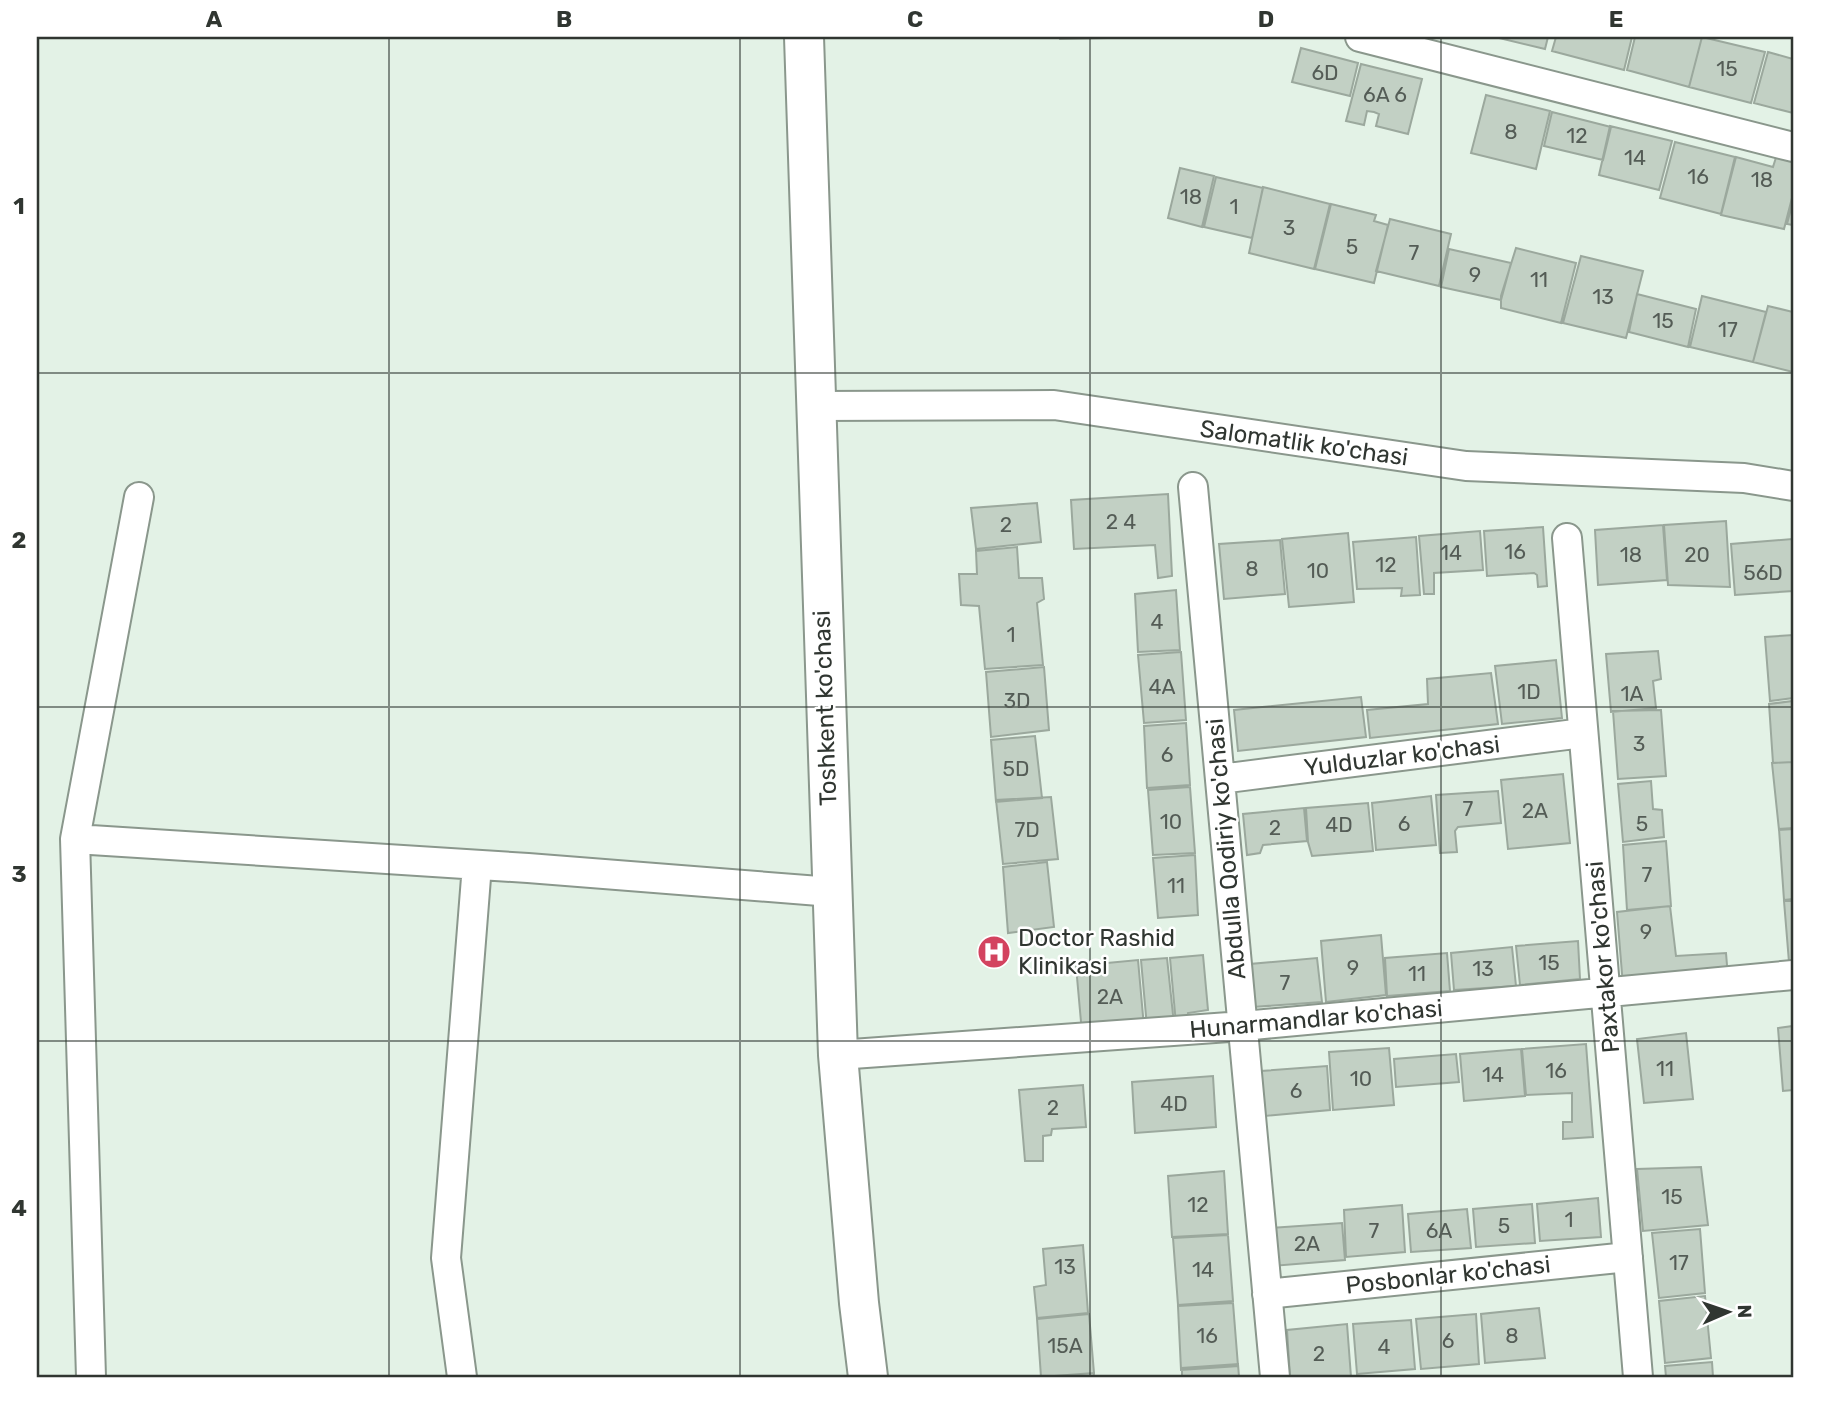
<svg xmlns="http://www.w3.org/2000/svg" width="1830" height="1414" font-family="Rubik,sans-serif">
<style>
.building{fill:#c2d0c4;stroke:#9ba89d;stroke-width:2}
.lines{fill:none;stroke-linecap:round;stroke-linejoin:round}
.minor-casing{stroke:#8a978c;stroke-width:32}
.highway-casing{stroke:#8a978c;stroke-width:42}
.minor{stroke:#fff;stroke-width:28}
.highway{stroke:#fff;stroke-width:38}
.grid{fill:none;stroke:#303631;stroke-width:2;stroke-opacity:0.55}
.labels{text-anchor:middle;stroke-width:5;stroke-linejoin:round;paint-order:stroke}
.number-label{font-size:21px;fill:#545c56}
.street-label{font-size:24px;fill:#303631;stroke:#fff}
.poi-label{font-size:24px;fill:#303631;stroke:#fff;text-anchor:start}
.neatline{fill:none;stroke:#303631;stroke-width:2.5}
.grid-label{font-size:23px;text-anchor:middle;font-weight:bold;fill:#303631}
</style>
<rect width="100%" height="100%" fill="#e3f2e6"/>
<path class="building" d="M 1059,37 L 1155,37 L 1060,39 Z
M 1495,37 L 1548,37 L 1545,49 Z
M 1556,37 L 1632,37 L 1624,70 L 1552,51 Z
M 1635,37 L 1702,37 L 1689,87 L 1627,70 Z
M 1702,37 L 1765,52 L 1751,103 L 1689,87 Z
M 1301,48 L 1358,63 L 1350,96 L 1292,82 Z
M 1768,52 L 1793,59 L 1793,113 L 1754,103 Z
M 1361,64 L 1422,79 L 1408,134 L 1376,126 L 1379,114 L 1374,112 L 1367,111 L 1364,125 L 1346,121 Z
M 1486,95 L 1550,111 L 1536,169 L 1471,153 Z
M 1552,112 L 1611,127 L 1603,160 L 1544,146 Z
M 1610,126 L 1672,141 L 1659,190 L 1599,175 Z
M 1675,142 L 1735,157 L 1721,214 L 1660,198 Z
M 1778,151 L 1793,156 L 1793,194 L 1784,229 L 1721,215 L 1736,157 L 1773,167 Z
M 1180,168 L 1214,176 L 1202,227 L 1168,218 Z
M 1216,177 L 1263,188 L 1252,238 L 1204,227 Z
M 1263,187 L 1330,204 L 1314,269 L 1249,253 Z
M 1793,201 L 1793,225 L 1787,224 Z
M 1331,204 L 1376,215 L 1374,221 L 1388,225 L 1374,283 L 1315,269 Z
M 1390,219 L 1451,234 L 1439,286 L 1376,271 Z
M 1516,248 L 1576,263 L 1561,323 L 1501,308 L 1501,296 Z
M 1449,249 L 1511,263 L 1501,300 L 1441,287 Z
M 1581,256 L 1643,271 L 1626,338 L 1563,323 Z
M 1637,294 L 1696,309 L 1688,347 L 1629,332 Z
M 1702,296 L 1766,312 L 1753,362 L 1690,347 Z
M 1768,306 L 1793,312 L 1793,372 L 1753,362 Z
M 1168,494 L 1172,576 L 1158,578 L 1155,545 L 1074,549 L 1071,500 Z
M 1037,503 L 1041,542 L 976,549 L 971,508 Z
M 1726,521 L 1730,587 L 1668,585 L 1664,525 Z
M 1663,525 L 1667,580 L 1598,585 L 1595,530 Z
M 1543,527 L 1547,586 L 1538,587 L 1537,575 L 1534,573 L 1487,576 L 1484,531 Z
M 1480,531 L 1483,570 L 1434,573 L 1434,594 L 1424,594 L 1419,536 Z
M 1348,533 L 1354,602 L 1289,607 L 1282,539 Z
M 1416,537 L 1420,595 L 1401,596 L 1402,588 L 1357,589 L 1353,542 Z
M 1792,539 L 1793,591 L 1735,595 L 1731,544 Z
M 1280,540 L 1285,594 L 1224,599 L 1219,544 Z
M 1017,547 L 1019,578 L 1042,578 L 1044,599 L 1037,603 L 1043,665 L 985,669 L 979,606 L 961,605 L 959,574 L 977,574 L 976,551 Z
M 1176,590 L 1180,650 L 1138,652 L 1135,594 Z
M 1793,635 L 1793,698 L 1770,701 L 1765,637 Z
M 1658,651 L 1661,679 L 1653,681 L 1656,708 L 1611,712 L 1606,654 Z
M 1181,652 L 1186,720 L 1144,723 L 1138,655 Z
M 1556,660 L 1562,718 L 1502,724 L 1495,666 Z
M 1044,667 L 1049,730 L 991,737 L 986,672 Z
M 1491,673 L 1498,724 L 1370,738 L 1367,710 L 1428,704 L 1427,679 Z
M 1361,697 L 1366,737 L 1238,751 L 1234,710 Z
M 1793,701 L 1793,762 L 1773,763 L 1769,704 Z
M 1661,710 L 1666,776 L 1618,779 L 1613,711 Z
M 1186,723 L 1190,785 L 1147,788 L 1144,726 Z
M 1035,736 L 1042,798 L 996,802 L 991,740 Z
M 1793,762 L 1793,829 L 1779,830 L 1772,763 Z
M 1563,774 L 1570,843 L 1508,849 L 1501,780 Z
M 1651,781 L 1653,809 L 1662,810 L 1664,837 L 1623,842 L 1618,784 Z
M 1190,787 L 1195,853 L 1153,855 L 1148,790 Z
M 1498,791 L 1501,823 L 1458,827 L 1455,831 L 1457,852 L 1440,853 L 1436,795 Z
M 1431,796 L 1436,845 L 1376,850 L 1372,803 Z
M 1051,797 L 1058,859 L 1003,864 L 996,800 Z
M 1368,803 L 1373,851 L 1312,856 L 1308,842 L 1306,808 Z
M 1304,808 L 1307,841 L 1263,845 L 1260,853 L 1247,855 L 1243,814 Z
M 1793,828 L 1793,899 L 1784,900 L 1779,829 Z
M 1666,841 L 1671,906 L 1627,910 L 1623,845 Z
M 1195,855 L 1198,915 L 1158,918 L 1153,858 Z
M 1047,862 L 1054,927 L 1008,933 L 1003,867 Z
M 1784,901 L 1793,901 L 1793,961 L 1789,962 Z
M 1670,906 L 1676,956 L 1726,953 L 1728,977 L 1623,986 L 1617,912 Z
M 1381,935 L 1386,995 L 1326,1002 L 1321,941 Z
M 1578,941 L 1580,979 L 1520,985 L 1516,946 Z
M 1512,947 L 1516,986 L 1454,990 L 1451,953 Z
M 1447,953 L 1450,991 L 1387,996 L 1385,958 Z
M 1203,955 L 1208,1010 L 1188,1013 L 1189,1023 L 1176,1024 L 1170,958 Z
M 1167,958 L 1174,1024 L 1147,1027 L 1141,960 Z
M 1317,958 L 1322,1002 L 1253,1007 L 1250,964 Z
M 1138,960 L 1144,1027 L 1082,1033 L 1076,966 Z
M 1793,1026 L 1793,1090 L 1783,1091 L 1778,1028 Z
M 1686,1033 L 1693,1099 L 1644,1103 L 1637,1039 Z
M 1586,1044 L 1593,1137 L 1563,1139 L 1563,1122 L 1572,1122 L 1572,1093 L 1526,1095 L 1522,1049 Z
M 1389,1048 L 1394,1105 L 1333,1110 L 1329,1052 Z
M 1521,1049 L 1525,1096 L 1464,1101 L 1460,1054 Z
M 1456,1054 L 1459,1082 L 1396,1087 L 1394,1059 Z
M 1327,1066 L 1330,1110 L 1265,1116 L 1261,1071 Z
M 1213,1076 L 1216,1127 L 1135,1133 L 1132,1082 Z
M 1083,1085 L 1086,1127 L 1052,1129 L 1051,1135 L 1043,1136 L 1043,1161 L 1025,1161 L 1019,1090 Z
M 1701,1167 L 1708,1225 L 1643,1231 L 1637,1169 Z
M 1224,1171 L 1228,1234 L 1172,1237 L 1168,1176 Z
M 1598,1198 L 1601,1237 L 1540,1241 L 1537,1204 Z
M 1532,1204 L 1535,1243 L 1476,1247 L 1473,1209 Z
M 1402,1205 L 1405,1252 L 1346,1257 L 1344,1210 Z
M 1467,1209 L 1471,1248 L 1411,1252 L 1408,1214 Z
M 1342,1223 L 1345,1260 L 1272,1266 L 1269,1228 Z
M 1700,1229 L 1705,1293 L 1659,1298 L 1652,1233 Z
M 1228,1235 L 1233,1301 L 1178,1305 L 1173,1238 Z
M 1083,1245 L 1088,1313 L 1037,1318 L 1034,1287 L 1046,1285 L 1043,1249 Z
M 1705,1296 L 1711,1358 L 1665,1363 L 1659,1301 Z
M 1233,1303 L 1238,1366 L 1181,1370 L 1178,1306 Z
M 1539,1308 L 1545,1358 L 1485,1363 L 1481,1314 Z
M 1089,1314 L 1094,1373 L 1041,1377 L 1037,1319 Z
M 1476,1314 L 1479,1364 L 1421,1369 L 1416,1319 Z
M 1411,1320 L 1415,1369 L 1357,1374 L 1353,1324 Z
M 1347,1324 L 1351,1377 L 1290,1377 L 1287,1330 Z
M 1712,1362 L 1713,1377 L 1666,1377 L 1665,1366 Z
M 1238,1364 L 1239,1377 L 1182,1377 L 1182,1368 Z
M 1094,1373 L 1094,1377 L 1042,1377 Z"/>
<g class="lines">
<defs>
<path id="minor" d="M 1360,37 L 1793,147
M 816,406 L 1054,405 L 1466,466 L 1744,478 L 1793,486
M 1193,487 L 1275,1377
M 1567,538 L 1638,1377
M 1220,779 L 1583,733
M 75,839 L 528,868 L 832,892
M 838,1055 L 1243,1026 L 1793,975
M 1267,1294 L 1628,1257
M 91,1377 L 75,839 L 139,497
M 462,1377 L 446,1258 L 477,865"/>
<path id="highway" d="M 804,37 L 838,1055 L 859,1303 L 868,1377"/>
</defs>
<use href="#minor" class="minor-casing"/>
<use href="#highway" class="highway-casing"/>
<use href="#minor" class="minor"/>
<use href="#highway" class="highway"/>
</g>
<path class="grid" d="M 389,37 L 389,1377M 740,37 L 740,1377M 1090,37 L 1090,1377M 1441,37 L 1441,1377M 37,373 L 1793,373M 37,707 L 1793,707M 37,1041 L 1793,1041"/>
<defs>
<symbol id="hospital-disc" viewBox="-11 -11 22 22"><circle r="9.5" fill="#d3435f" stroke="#fff"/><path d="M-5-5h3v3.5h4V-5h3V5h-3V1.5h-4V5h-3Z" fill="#fff"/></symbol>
</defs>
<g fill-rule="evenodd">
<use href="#hospital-disc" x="975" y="933" width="38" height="38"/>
</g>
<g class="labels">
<g class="number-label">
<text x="1727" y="76">15</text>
<text x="1325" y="80">6D</text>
<text x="1385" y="102">6A 6</text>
<text x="1511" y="139">8</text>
<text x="1577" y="143">12</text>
<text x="1635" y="165">14</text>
<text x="1698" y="184">16</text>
<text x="1762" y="187">18</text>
<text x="1191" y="204">18</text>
<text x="1234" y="214">1</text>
<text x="1289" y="235">3</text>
<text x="1352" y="254">5</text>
<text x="1414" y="260">7</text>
<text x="1475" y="282">9</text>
<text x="1539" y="287">11</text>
<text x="1603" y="304">13</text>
<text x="1663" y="328">15</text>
<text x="1728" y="337">17</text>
<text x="1121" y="529">2 4</text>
<text x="1006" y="532">2</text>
<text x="1515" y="559">16</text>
<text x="1451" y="560">14</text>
<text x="1631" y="562">18</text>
<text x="1697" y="562">20</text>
<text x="1386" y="572">12</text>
<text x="1252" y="576">8</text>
<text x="1318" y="578">10</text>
<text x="1763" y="580">56D</text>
<text x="1157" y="629">4</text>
<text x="1011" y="642">1</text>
<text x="1162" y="694">4A</text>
<text x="1529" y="699">1D</text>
<text x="1632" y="701">1A</text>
<text x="1017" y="708">3D</text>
<text x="1639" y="751">3</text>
<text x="1167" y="762">6</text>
<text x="1016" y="776">5D</text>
<text x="1468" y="816">7</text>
<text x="1535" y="818">2A</text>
<text x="1171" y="829">10</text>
<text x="1404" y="831">6</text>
<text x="1642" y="831">5</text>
<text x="1339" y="832">4D</text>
<text x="1275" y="835">2</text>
<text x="1027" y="837">7D</text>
<text x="1647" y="882">7</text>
<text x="1176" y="893">11</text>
<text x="1646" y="939">9</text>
<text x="1549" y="970">15</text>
<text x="1353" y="975">9</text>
<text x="1483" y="976">13</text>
<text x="1417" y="981">11</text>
<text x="1285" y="990">7</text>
<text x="1110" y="1004">2A</text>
<text x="1665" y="1076">11</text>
<text x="1556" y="1078">16</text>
<text x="1493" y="1082">14</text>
<text x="1361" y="1086">10</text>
<text x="1296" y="1098">6</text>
<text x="1174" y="1111">4D</text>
<text x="1053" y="1115">2</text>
<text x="1672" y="1204">15</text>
<text x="1198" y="1212">12</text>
<text x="1569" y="1227">1</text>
<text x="1504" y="1233">5</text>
<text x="1374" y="1238">7</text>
<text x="1439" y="1238">6A</text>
<text x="1307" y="1251">2A</text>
<text x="1679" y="1270">17</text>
<text x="1065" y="1274">13</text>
<text x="1203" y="1277">14</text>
<text x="1207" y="1343">16</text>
<text x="1512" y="1343">8</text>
<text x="1448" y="1348">6</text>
<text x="1065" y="1353">15A</text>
<text x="1384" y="1354">4</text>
<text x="1319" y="1361">2</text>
</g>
<g class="street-label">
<text transform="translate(1304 443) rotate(8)" y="8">Salomatlik ko'chasi</text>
<text transform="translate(825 708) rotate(-92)" y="8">Toshkent ko'chasi</text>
<text transform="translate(1402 756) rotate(-7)" y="8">Yulduzlar ko'chasi</text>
<text transform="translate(1226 849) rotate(-95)" y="8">Abdulla Qodiriy ko'chasi</text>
<text transform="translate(1603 957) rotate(-95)" y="8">Paxtakor ko'chasi</text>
<text transform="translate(1316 1019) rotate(-5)" y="8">Hunarmandlar ko'chasi</text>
<text transform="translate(1448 1275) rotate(-6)" y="8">Posbonlar ko'chasi</text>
</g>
<g class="poi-label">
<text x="1018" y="946">Doctor Rashid<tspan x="1018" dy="28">Klinikasi</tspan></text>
</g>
</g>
<rect width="1830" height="1414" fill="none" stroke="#ffffff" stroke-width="77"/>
<g transform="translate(1728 1312) rotate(88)" stroke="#ffffff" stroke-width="5" paint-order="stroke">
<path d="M0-5L12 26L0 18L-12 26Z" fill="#303631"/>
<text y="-10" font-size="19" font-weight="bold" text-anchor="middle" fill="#303631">N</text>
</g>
<rect x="38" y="38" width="1754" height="1338" class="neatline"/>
<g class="grid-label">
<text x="214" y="27">A</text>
<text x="564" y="27">B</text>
<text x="915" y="27">C</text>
<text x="1266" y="27">D</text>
<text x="1616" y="27">E</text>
<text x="19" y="214">1</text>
<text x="19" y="548">2</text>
<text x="19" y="882">3</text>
<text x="19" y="1216">4</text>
</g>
</svg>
